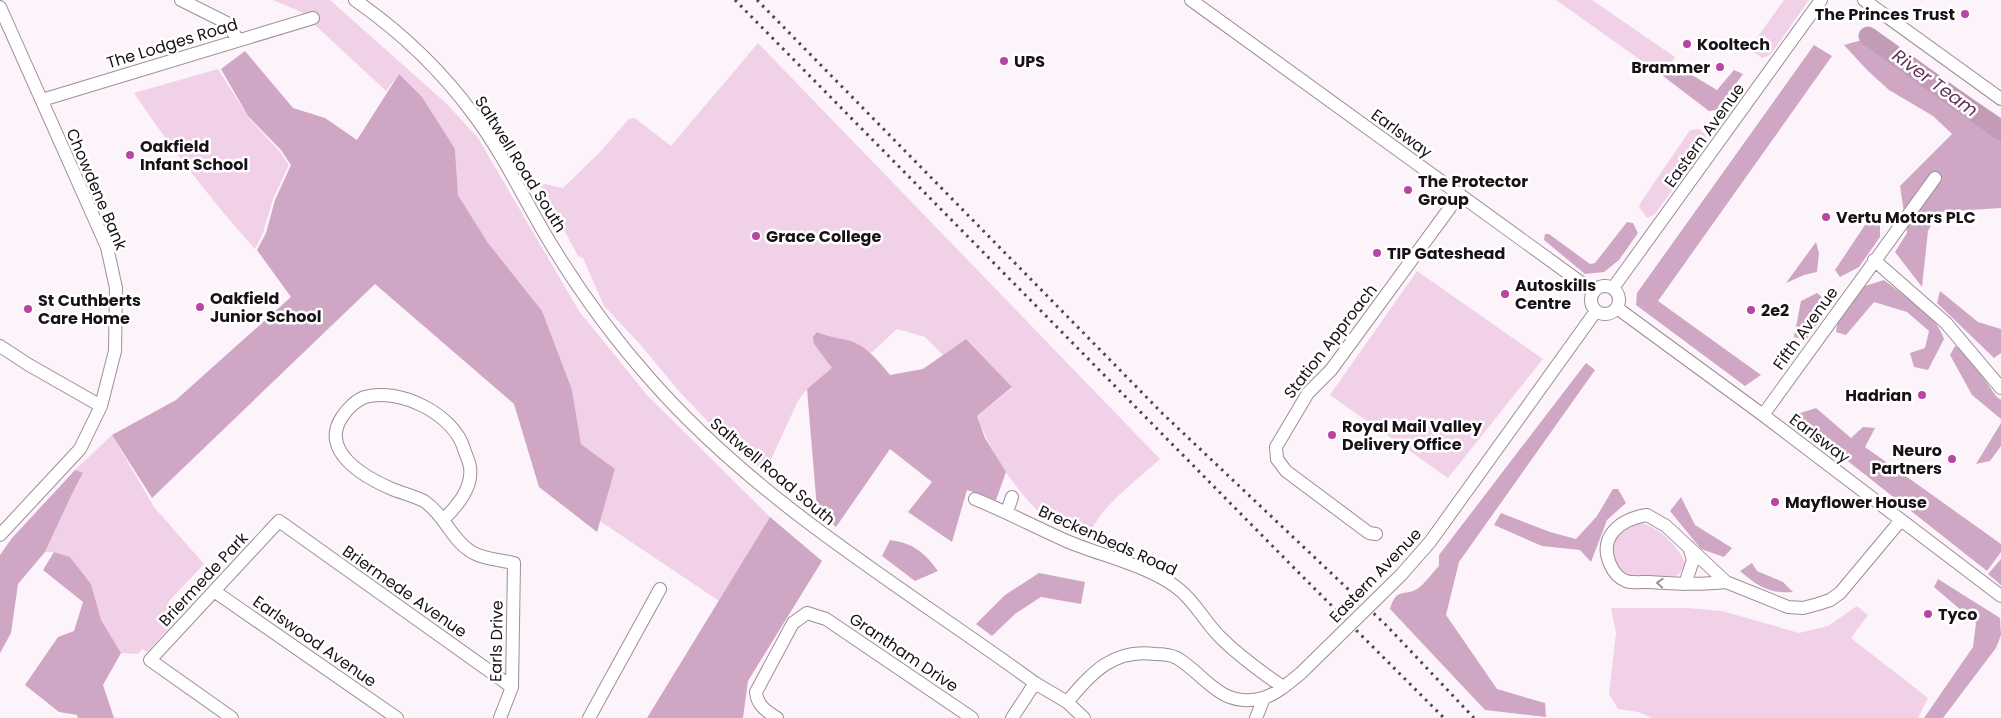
<svg xmlns="http://www.w3.org/2000/svg" width="2001" height="718" font-family="Poppins,sans-serif">
<style>
.green{fill:#f1d1e8}
.forest{fill:#cfa7c4}
.lines{fill:none;stroke-linecap:round;stroke-linejoin:round}
.river{stroke:#c29bb7;stroke-width:19}
.minor-casing{stroke:#9d8e98;stroke-width:14}
.minor{stroke:#fff;stroke-width:12}
.rail{stroke:#4d464b;stroke-width:3;stroke-dasharray:2.5 5;stroke-linecap:butt}
.minor-bridge-casing{stroke:#9d8e98;stroke-width:14;stroke-linecap:butt}
.minor-bridge{stroke:#fff;stroke-width:12}
.oneway{stroke:#979496}
.poi-dot{fill:#b745a1;stroke:#fff;stroke-width:2}
.labels{text-anchor:middle;stroke-width:5;stroke-linejoin:round;paint-order:stroke}
.poi-label{font-size:16px;font-weight:bold;fill:#181216;stroke:#fff;text-anchor:start}
.street-label{font-size:16px;fill:#181216;stroke:#fff}
.water-label{font-size:18px;font-style:italic;fill:#633158;stroke:#fff}
</style>
<rect width="100%" height="100%" fill="#fdf3fa"/>
<path class="green" d="M 273,0 L 330,0 L 447,104 L 478,138 L 579,311 L 647,395 L 770,517 L 719,601 L 600,521 L 615,469 L 581,444 L 572,390 L 488,243 L 458,195 L 455,149 L 399,74 L 386,91 L 301,12 Z
M 1556,0 L 1592,0 L 1675,57 L 1663,76 Z
M 1784,0 L 1809,0 L 1770,55 L 1762,58 L 1749,49 Z
M 758,43 L 1160,459 C 1134,483 1100,506 1087,539 C 1069,533 1051,524 1037,510 C 1011,484 990,450 977,416 L 1012,388 L 966,339 L 943,355 L 925,337 L 897,329 L 871,353 L 853,342 L 826,336 L 817,332 L 814,344 L 833,368 L 807,389 L 798,401 L 765,472 L 732,447 L 678,390 L 639,343 L 604,306 L 583,258 L 578,256 L 539,183 L 563,188 L 600,152 L 629,119 L 635,118 L 671,146 Z
M 218,69 L 249,118 L 281,153 L 289,165 L 273,199 L 263,233 L 255,249 C 211,200 171,148 134,93 Z
M 1699,129 L 1705,134 L 1707,142 L 1655,214 L 1647,218 L 1639,207 L 1641,202 L 1690,130 Z
M 1417,271 L 1543,359 L 1448,478 L 1330,395 Z
M 112,435 L 154,507 L 204,564 L 168,602 L 180,616 L 147,652 L 142,649 L 138,654 L 121,653 L 100,620 L 91,584 L 70,557 L 54,552 L 45,552 L 71,496 L 83,474 L 75,470 Z
M 1639,523 C 1657,525 1678,546 1685,562 C 1684,567 1682,572 1677,575 C 1671,579 1639,578 1631,575 C 1616,571 1608,550 1616,536 C 1621,529 1631,526 1639,523 Z
M 1857,606 L 1868,615 L 1851,638 L 1928,698 L 1918,718 L 1652,718 L 1638,712 L 1618,709 L 1609,694 L 1616,633 L 1611,608 L 1688,608 L 1722,611 L 1799,633 L 1828,626 Z"/>
<path class="forest" d="M 1862,40 L 1908,55 L 2001,118 L 2001,208 L 1938,212 L 1928,231 L 1922,287 L 1895,252 L 1907,233 L 1900,186 L 1952,134 L 1933,116 L 1889,90 L 1867,70 L 1844,45 Z
M 1814,45 L 1832,56 L 1658,301 L 1761,375 L 1745,386 L 1636,305 L 1637,293 Z
M 245,51 L 293,108 L 325,118 L 357,140 L 399,74 L 422,97 L 455,149 L 458,195 L 488,243 L 542,311 L 572,390 L 581,444 L 615,469 L 597,532 L 539,487 L 514,404 L 375,284 L 152,498 L 112,435 L 176,400 L 291,297 L 257,250 L 266,233 L 275,200 L 291,165 L 281,150 L 248,116 L 221,69 Z
M 1677,66 L 1717,90 L 1734,70 L 1743,74 L 1717,110 L 1709,111 L 1663,76 L 1666,67 Z
M 1871,216 L 1880,223 L 1880,237 L 1859,267 L 1840,277 L 1835,270 Z
M 1627,222 L 1633,223 L 1638,233 L 1619,260 L 1604,272 L 1585,274 L 1544,240 L 1545,234 L 1549,234 L 1590,264 L 1595,263 Z
M 1816,242 L 1819,253 L 1817,272 L 1804,275 L 1786,283 Z
M 1884,280 C 1906,298 1935,312 1944,339 L 1928,370 L 1914,367 L 1910,353 L 1925,348 L 1929,331 L 1907,312 L 1874,302 L 1846,335 L 1836,332 L 1838,321 L 1865,286 Z
M 1940,291 L 1978,322 L 2001,329 L 2001,353 L 1994,358 L 1937,303 Z
M 1817,293 L 1826,300 L 1825,312 L 1806,340 L 1794,337 L 1801,301 Z
M 817,332 C 828,337 839,338 851,341 C 868,347 879,362 890,375 L 923,369 L 966,339 L 1012,387 L 977,416 L 985,438 L 1006,472 L 996,500 L 967,490 L 952,542 L 908,512 L 932,482 L 890,449 L 836,527 L 817,509 L 807,389 L 832,368 L 814,344 L 813,337 Z
M 1955,346 L 1966,352 L 1996,396 L 2001,400 L 2001,419 L 1972,395 L 1950,355 Z
M 1586,363 L 1595,370 L 1459,562 L 1446,615 L 1497,689 L 1545,703 L 1546,717 L 1485,710 L 1390,609 C 1397,586 1404,597 1417,589 C 1425,584 1432,573 1439,566 L 1439,555 Z
M 1816,408 L 1851,438 L 1863,427 L 1875,428 L 1865,447 L 2001,544 L 2001,552 L 1987,571 L 1811,432 L 1797,414 Z
M 2001,423 L 2001,446 L 1990,461 L 1976,464 Z
M 75,470 L 83,473 L 71,496 L 45,552 L 18,584 L 11,633 L 0,653 L 0,555 L 12,538 Z
M 1613,489 L 1618,489 L 1626,503 L 1607,520 L 1591,562 L 1580,550 L 1542,546 L 1494,525 L 1501,513 L 1550,532 L 1576,539 L 1597,516 Z
M 1681,497 L 1695,525 L 1732,548 L 1724,557 L 1701,549 L 1670,511 Z
M 770,517 L 822,561 L 748,681 L 743,718 L 647,718 Z
M 890,540 C 913,543 924,552 938,571 L 915,581 L 882,556 Z
M 54,552 L 70,557 L 91,584 L 101,620 L 121,653 L 103,685 L 114,718 L 78,718 L 77,715 L 59,712 L 25,685 L 58,637 L 74,631 L 83,602 L 43,570 Z
M 2001,559 L 2001,585 L 1988,574 Z
M 1752,563 L 1757,571 L 1783,582 L 1793,592 C 1770,594 1757,586 1740,571 Z
M 1039,573 L 1085,582 L 1081,604 L 1041,597 L 1015,614 L 992,636 L 976,624 L 1005,595 Z
M 1938,579 L 2000,618 L 2001,635 L 1996,648 L 1943,718 L 1924,718 L 1973,647 L 1976,623 L 1934,587 Z"/>
<g class="lines">
<path class="river" d="M 1868,36 L 2001,131"/>
<defs>
<path id="minor" d="M 181,0 L 227,23 L 238,40
M 355,0 C 401,32 441,70 474,115 C 501,151 520,191 542,229 C 573,282 610,334 651,380 C 760,504 903,587 1035,683 L 1067,702 L 1084,718
M 1191,0 L 1594,292
M 1864,0 L 2001,99
M 0,7 L 107,247 L 116,288 L 115,351 L 101,406 L 80,449 L 0,535
M 42,100 L 313,18
M 1874,260 L 1946,323 L 2001,388
M1591 300a14 14 0 1 1 28 0a14 14 0 1 1-28 0Z
M 1613,288 L 1821,0
M 1617,308 L 1763,415 L 2001,596
M 0,346 L 29,365 L 101,406
M 1763,415 L 1935,178
M 975,499 C 1007,512 1037,528 1069,542 C 1102,556 1154,567 1181,591 C 1196,604 1206,623 1220,637 C 1239,656 1261,672 1283,687
M 1007,512 L 1012,497
M 444,519 C 457,506 473,488 470,467 C 469,461 466,455 464,449 C 454,414 399,387 365,397 C 356,400 347,409 342,417 C 319,451 364,477 392,489 C 402,493 414,496 424,501 C 444,514 451,539 470,551 C 482,559 500,560 514,563 L 512,687 L 500,718
M 1376,534 L 1369,533 L 1286,471 L 1277,459 L 1276,447 L 1308,393 L 1331,370 L 1460,194
M 1401,575 L 1430,542 L 1596,311
M 1726,582 C 1700,585 1675,584 1649,582 C 1642,582 1632,583 1626,581 C 1618,578 1613,571 1610,564 C 1598,536 1621,519 1647,515 L 1666,526 L 1726,582 L 1788,607 L 1803,608 L 1818,604 L 1830,600 L 1840,593 L 1901,520
M 1685,584 L 1693,560 L 1689,547
M 214,591 L 397,718
M 1067,702 C 1092,673 1113,648 1155,654 C 1162,654 1171,655 1177,658 C 1207,676 1220,709 1263,698 C 1277,694 1290,682 1301,673
M 232,718 L 150,660 L 279,521 L 512,687
M 589,718 L 660,589
M 777,718 C 766,711 757,705 756,692 L 793,623 L 807,613 L 826,619 L 972,718
M 1012,718 L 1035,683
M 1256,718 L 1264,698"/>
</defs>
<use href="#minor" class="minor-casing"/>
<use href="#minor" class="minor"/>
<path class="rail" d="M 735,0 L 1300,574 L 1444,718
M 757,0 L 1162,413 L 1386,625 L 1474,718"/>
<defs>
<path id="minor-bridge" d="M 1301,673 L 1401,575"/>
</defs>
<use href="#minor-bridge" class="minor-bridge-casing"/>
<use href="#minor-bridge" class="minor-bridge"/>
</g>
<defs><path id="oneway-chevron" d="M-2-3.5L2.5 0L-2 3.5" fill="none" stroke-width="1.6" stroke-linecap="round" stroke-linejoin="round" transform="scale(1.25)"/></defs>
<use class="oneway" href="#oneway-chevron" transform="translate(1660 583) rotate(-177)"/>
<g class="poi-dot">
<circle cx="1965" cy="14" r="5"/>
<circle cx="1687" cy="44" r="5"/>
<circle cx="1004" cy="61" r="5"/>
<circle cx="1720" cy="67" r="5"/>
<circle cx="130" cy="155" r="5"/>
<circle cx="1408" cy="190" r="5"/>
<circle cx="1826" cy="217" r="5"/>
<circle cx="756" cy="236" r="5"/>
<circle cx="1377" cy="253" r="5"/>
<circle cx="1505" cy="294" r="5"/>
<circle cx="200" cy="307" r="5"/>
<circle cx="28" cy="309" r="5"/>
<circle cx="1751" cy="310" r="5"/>
<circle cx="1922" cy="395" r="5"/>
<circle cx="1332" cy="435" r="5"/>
<circle cx="1952" cy="459" r="5"/>
<circle cx="1775" cy="502" r="5"/>
<circle cx="1928" cy="614" r="5"/>
</g>
<g class="labels">
<g class="poi-label">
<text x="1955" y="20" text-anchor="end">The Princes Trust</text>
<text x="1697" y="50">Kooltech</text>
<text x="1014" y="67">UPS</text>
<text x="1710" y="73" text-anchor="end">Brammer</text>
<text x="140" y="152">Oakfield<tspan x="140" dy="18">Infant School</tspan></text>
<text x="1418" y="187">The Protector<tspan x="1418" dy="18">Group</tspan></text>
<text x="1836" y="223">Vertu Motors PLC</text>
<text x="766" y="242">Grace College</text>
<text x="1387" y="259">TIP Gateshead</text>
<text x="1515" y="291">Autoskills<tspan x="1515" dy="18">Centre</tspan></text>
<text x="210" y="304">Oakfield<tspan x="210" dy="18">Junior School</tspan></text>
<text x="38" y="306">St Cuthberts<tspan x="38" dy="18">Care Home</tspan></text>
<text x="1761" y="316">2e2</text>
<text x="1912" y="401" text-anchor="end">Hadrian</text>
<text x="1342" y="432">Royal Mail Valley<tspan x="1342" dy="18">Delivery Office</tspan></text>
<text x="1942" y="456" text-anchor="end">Neuro<tspan x="1942" dy="18">Partners</tspan></text>
<text x="1785" y="508">Mayflower House</text>
<text x="1938" y="620">Tyco</text>
</g>
<g class="street-label">
<text transform="translate(172 43) rotate(-17)" y="6">The Lodges Road</text>
<text transform="translate(1402 133) rotate(36)" y="6">Earlsway</text>
<text transform="translate(1704 135) rotate(-54)" y="6">Eastern Avenue</text>
<text transform="translate(521 164) rotate(58)" y="6">Saltwell Road South</text>
<text transform="translate(97 189) rotate(67)" y="6">Chowdene Bank</text>
<text transform="translate(1805 328) rotate(-54)" y="6">Fifth Avenue</text>
<text transform="translate(1330 341) rotate(-52)" y="6">Station Approach</text>
<text transform="translate(1820 438) rotate(37)" y="6">Earlsway</text>
<text transform="translate(773 471) rotate(40)" y="6">Saltwell Road South</text>
<text transform="translate(1108 540) rotate(24)" y="6">Breckenbeds Road</text>
<text transform="translate(1375 575) rotate(-46)" y="6">Eastern Avenue</text>
<text transform="translate(203 579) rotate(-47)" y="6">Briermede Park</text>
<text transform="translate(405 591) rotate(35)" y="6">Briermede Avenue</text>
<text transform="translate(315 641) rotate(35)" y="6">Earlswood Avenue</text>
<text transform="translate(496 641) rotate(-89)" y="6">Earls Drive</text>
<text transform="translate(904 652) rotate(34)" y="6">Grantham Drive</text>
</g>
<g class="water-label">
<text transform="translate(1935 83) rotate(36)" y="6">River Team</text>
</g>
</g>
</svg>
